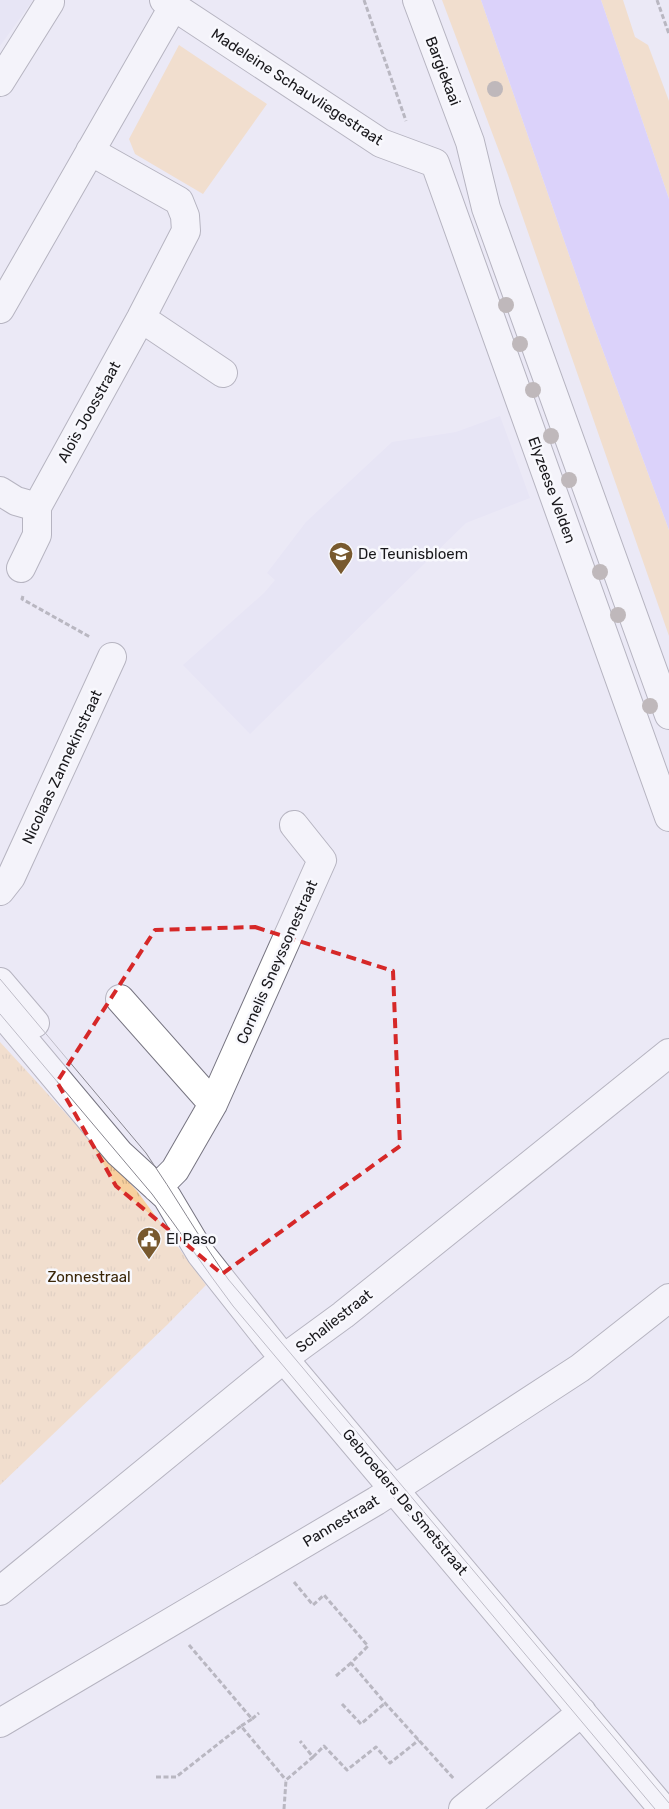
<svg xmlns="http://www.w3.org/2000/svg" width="669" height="1809" font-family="Rubik,sans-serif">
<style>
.built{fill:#e3dff4}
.grass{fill:#f8d09e}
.park{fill:url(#park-tufts)}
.water{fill:#c7b7ff}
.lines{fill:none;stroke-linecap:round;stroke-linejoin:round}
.minor-casing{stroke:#767480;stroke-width:30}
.path{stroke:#7c7a82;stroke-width:3;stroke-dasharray:5 2.5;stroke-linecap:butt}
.minor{stroke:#fff;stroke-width:28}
.tram{stroke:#88868f;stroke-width:1}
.tree{fill:#897d73}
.marked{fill:none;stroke:#d62828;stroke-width:4;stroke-dasharray:10 6;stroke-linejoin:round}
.labels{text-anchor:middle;stroke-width:5;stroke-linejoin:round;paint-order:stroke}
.street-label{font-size:15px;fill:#19181c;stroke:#f8f8fd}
.poi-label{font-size:15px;fill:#19181c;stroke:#f8f8fd;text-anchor:start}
.park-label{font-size:15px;fill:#392507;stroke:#f8f8fd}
</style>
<defs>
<pattern id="park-tufts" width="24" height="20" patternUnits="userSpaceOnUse" patternTransform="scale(1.25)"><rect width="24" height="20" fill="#f8d09e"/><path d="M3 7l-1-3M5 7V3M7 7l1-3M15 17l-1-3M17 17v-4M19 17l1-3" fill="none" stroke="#d4b288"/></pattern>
</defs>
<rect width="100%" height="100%" fill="#ebe9f6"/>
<path class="built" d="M 0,0 L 33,0 L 0,46 Z
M 500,416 L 530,498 L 466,523 L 250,734 L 183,665 L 264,593 L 275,580 L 267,573 L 306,522 L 392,442 L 456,432 Z"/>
<path class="grass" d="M 442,0 L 481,0 L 592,321 L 669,530 L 669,636 L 508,175 Z
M 601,0 L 623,0 L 635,37 L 648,45 L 669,101 L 669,199 Z
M 179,45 L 267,104 L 203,194 L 135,154 L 129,139 Z"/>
<path class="park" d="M 0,1042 L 137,1191 L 206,1285 L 167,1325 L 0,1485 Z"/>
<path class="water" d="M 481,0 L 601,0 L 669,199 L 669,530 L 592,321 Z"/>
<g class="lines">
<defs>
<path id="minor" d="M 164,0 L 381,143 L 435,163 L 669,817
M 417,0 L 470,142 L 486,208 L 669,715
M 0,82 L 50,2
M 0,309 L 173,7
M 141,318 L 223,373
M 0,491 L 16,501 L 37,507
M 21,568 L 37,535 L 37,507 L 141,318 L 186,231 L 185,216 L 179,201 L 90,151
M 0,891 L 11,877 L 112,657
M 0,982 L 35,1023
M 120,999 L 213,1104
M 0,1011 L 119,1153 L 167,1197 L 201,1254 L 284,1359 L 663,1809
M 157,1188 L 175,1170 L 213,1104 L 322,860 L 294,825
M 0,1591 L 291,1353 L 343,1315 L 669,1053
M 0,1723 L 376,1501 L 580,1368 L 669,1298
M 463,1809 L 582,1712"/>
</defs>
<use href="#minor" class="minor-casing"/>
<path class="path" d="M 364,0 L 406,121
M 657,0 L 669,34
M 23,596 L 22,599 L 90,637
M 294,1582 L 313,1605 L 324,1595 L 368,1646 L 351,1663 L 385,1703 L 454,1779
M 189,1645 L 252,1719 L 241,1726 L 286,1780
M 336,1676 L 351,1663
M 342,1704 L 361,1724 L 385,1703
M 252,1719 L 259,1713
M 313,1757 L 324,1746 L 347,1770 L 376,1747 L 390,1763 L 419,1740
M 156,1777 L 176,1777 L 241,1726
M 284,1809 L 286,1780 L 313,1757 L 300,1741"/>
<use href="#minor" class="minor"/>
<path class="tram" d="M 0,979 L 146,1153 C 175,1195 199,1238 228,1279 L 669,1803
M 0,1014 L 152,1194 C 180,1231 205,1269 233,1306 L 655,1809"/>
</g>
<g class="tree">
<circle cx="495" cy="89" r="8"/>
<circle cx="506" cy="305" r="8"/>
<circle cx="520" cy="344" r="8"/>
<circle cx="533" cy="390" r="8"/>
<circle cx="551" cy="436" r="8"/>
<circle cx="569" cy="480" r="8"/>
<circle cx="600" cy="572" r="8"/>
<circle cx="618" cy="615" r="8"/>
<circle cx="650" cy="706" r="8"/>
</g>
<path d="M0 0H669V1809H0ZM 255,927 L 393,971 L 400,1146 L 222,1274 L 116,1186 L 57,1082 L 155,930 Z" fill="#ebe9f6" fill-opacity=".55" fill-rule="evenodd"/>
<path class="marked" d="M 255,927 L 393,971 L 400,1146 L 222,1274 L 116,1186 L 57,1082 L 155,930 Z"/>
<defs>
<symbol id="school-pin" viewBox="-11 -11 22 30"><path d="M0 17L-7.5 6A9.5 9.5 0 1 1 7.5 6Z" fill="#78592e" stroke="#f8f8fd"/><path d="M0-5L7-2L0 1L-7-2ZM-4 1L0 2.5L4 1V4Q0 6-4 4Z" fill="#fff"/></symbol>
<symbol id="civic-pin" viewBox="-11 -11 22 30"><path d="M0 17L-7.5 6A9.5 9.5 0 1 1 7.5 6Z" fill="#78592e" stroke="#f8f8fd"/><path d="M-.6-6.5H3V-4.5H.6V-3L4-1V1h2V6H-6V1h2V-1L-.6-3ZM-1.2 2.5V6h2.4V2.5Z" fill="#fff"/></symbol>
</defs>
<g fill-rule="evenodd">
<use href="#school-pin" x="327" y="540" width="28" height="38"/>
<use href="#civic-pin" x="135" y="1225" width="28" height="38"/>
</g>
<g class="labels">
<g class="street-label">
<text transform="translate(443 71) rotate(69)" y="5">Bargiekaai</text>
<text transform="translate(297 87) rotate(33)" y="5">Madeleine Schauvliegestraat</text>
<text transform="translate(89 412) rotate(-61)" y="5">Aloïs Joosstraat</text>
<text transform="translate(552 490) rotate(70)" y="5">Elyzeese Velden</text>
<text transform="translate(62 767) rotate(-65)" y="5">Nicolaas Zannekinstraat</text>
<text transform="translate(277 962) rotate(-66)" y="5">Cornelis Sneyssonestraat</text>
<text transform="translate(334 1321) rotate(-38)" y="5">Schaliestraat</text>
<text transform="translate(405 1502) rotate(50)" y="5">Gebroeders De Smetstraat</text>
<text transform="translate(341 1521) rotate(-31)" y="5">Pannestraat</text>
</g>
<g class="poi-label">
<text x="358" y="559">De Teunisbloem</text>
<text x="166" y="1244">El Paso</text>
</g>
<g class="park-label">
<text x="89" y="1282">Zonnestraal</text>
</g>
</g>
</svg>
